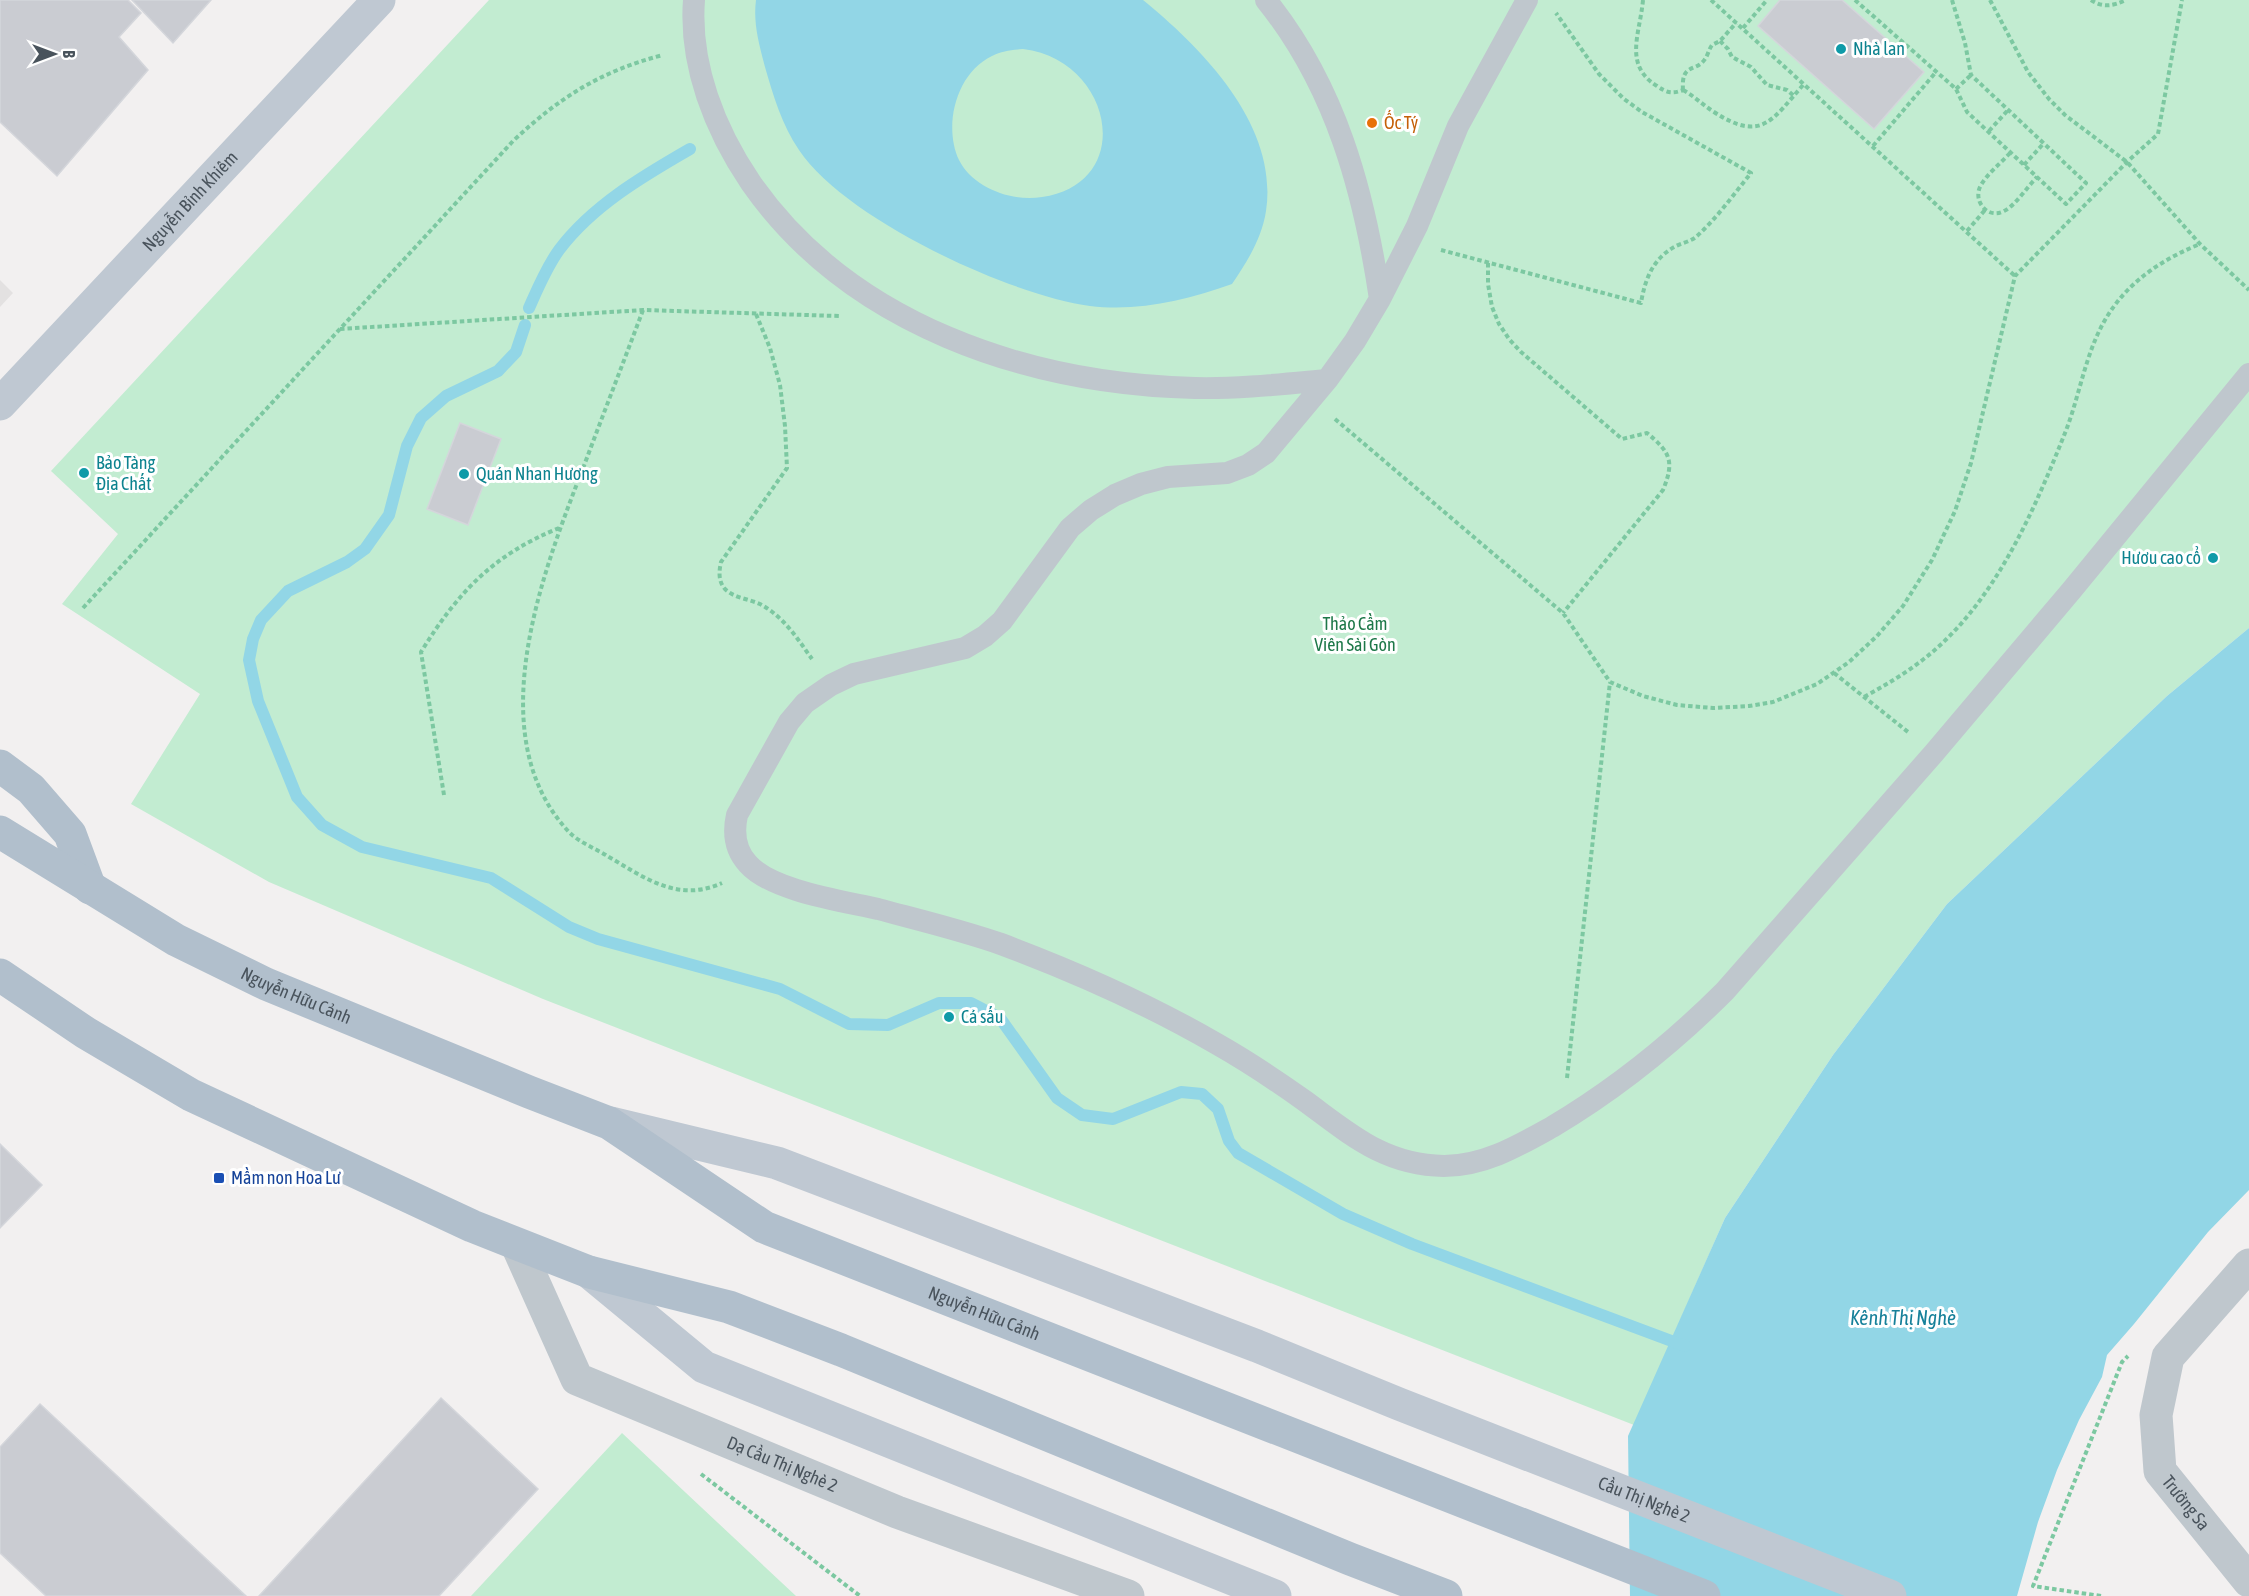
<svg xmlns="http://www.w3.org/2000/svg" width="2249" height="1596" font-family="'Asap Condensed',sans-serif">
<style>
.education{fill:#e3e1e1}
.green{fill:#c2ecd1}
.water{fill:#92d6e6;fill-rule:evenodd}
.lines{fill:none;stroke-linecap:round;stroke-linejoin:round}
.stream{stroke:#92d6e6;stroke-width:12}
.building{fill:#caccd2;stroke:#d4d6db;stroke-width:1.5}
.path{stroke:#7cc8a1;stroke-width:4;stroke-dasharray:4.5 3;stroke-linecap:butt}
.lane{stroke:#bfc7cd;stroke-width:22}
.street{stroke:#bfc7cd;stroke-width:33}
.secondary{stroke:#bfc8d2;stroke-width:33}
.primary{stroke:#b1bfcc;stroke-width:33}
.culture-dot{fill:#0f9aa8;stroke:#fff;stroke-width:2}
.food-dot{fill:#e8710a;stroke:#fff;stroke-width:2}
.transit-dot{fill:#1a4fb4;stroke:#fff;stroke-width:2}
.labels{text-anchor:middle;stroke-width:6;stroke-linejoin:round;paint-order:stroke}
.culture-label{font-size:18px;fill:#0d838f;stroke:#fff;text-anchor:start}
.food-label{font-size:18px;fill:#c56008;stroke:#fff;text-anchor:start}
.street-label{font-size:18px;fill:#49535c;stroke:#fff}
.park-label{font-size:18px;fill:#1e7849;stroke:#fff}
.transit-label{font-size:18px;fill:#164399;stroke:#fff;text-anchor:start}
.water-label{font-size:20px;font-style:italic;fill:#17819a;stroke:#fff}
</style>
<rect width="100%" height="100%" fill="#f2f0f0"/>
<path class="education" d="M 0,280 L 13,293 L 0,307 Z"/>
<path class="green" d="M 489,0 L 2249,0 L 2249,628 L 2167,696 L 1947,904 L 1833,1055 L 1725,1218 L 1634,1425 L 543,999 L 269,882 L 131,804 L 200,694 L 62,604 L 118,534 L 51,471 Z
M 622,1433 L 796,1596 L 471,1596 Z"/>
<path class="water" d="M 756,0 L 1143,0 C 1203,49 1279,126 1266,211 C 1262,238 1247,262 1232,284 C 1187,300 1138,312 1090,306 C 1009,295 845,219 799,150 C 782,125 773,95 765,67 C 759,44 753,23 756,0 ZM 1023,49 C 1113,60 1137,183 1042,197 C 1012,202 973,188 959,160 C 943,126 956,73 992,56 C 1002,51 1012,50 1023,49 Z
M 2249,628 L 2249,1190 L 2208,1232 L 2134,1324 L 2107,1355 L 2102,1377 L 2079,1420 L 2057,1470 L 2038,1522 L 2017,1596 L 1630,1596 L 1628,1436 L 1725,1218 L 1833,1055 L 1947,904 L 2167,696 Z"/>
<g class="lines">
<path class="stream" d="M 529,308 C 538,288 546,268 559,250 C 592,206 643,176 690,149
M 525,325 L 516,352 L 498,371 L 446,396 L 421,418 L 407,446 L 389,515 L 365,549 L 347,562 L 288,591 L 261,620 L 253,639 L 249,660 L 258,701 L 297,797 L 322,825 L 362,847 L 491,878 L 569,927 L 598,939 L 780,989 L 849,1024 L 888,1025 L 939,1003 L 971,1003 L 1000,1018 L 1057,1098 L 1082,1115 L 1113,1119 L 1181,1092 L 1202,1094 L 1218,1109 L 1229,1141 L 1238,1153 L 1343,1214 L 1412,1244 L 1685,1346"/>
</g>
<path class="building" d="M 0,0 L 128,0 L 141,13 L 119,37 L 148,70 L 57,176 L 0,122 Z
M 132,0 L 211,0 L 173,43 Z
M 1780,0 L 1842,0 L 1924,72 L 1874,129 L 1758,26 Z
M 460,423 L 501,439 L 468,525 L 427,509 Z
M 0,1144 L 42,1185 L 0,1228 Z
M 441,1398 L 538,1489 L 439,1596 L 259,1596 Z
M 40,1404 L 246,1596 L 46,1596 L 0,1553 L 0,1447 Z"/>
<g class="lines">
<path class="path" d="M 1643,0 C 1640,34 1623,65 1657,86 C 1667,93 1672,94 1683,90
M 1711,0 L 2015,276
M 1855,0 L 1956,89 L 1967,112 L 2066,204 L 2086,183 L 1971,75 L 1965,43 L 1952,0
M 1990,0 L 2028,72 L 2049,99 L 2065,115 L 2127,162 L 2200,244 L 2249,290
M 2091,0 C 2103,8 2113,6 2126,0
M 1743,28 L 1767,0
M 1720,41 L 1728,49 L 1732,57 L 1751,67 L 1767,85 L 1787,90 L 1794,96
M 1956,89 L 1971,75
M 1683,90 C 1694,96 1703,105 1714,112 C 1762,143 1772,120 1804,84
M 1683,90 C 1681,62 1696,73 1705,59 C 1708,55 1709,49 1712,45 L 1720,41 L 1736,23
M 1989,131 L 2008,110
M 1873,146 L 1936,72
M 2010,153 C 2001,163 1988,173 1981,185 C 1972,200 1987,220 2004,211 C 2016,205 2027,187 2037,177
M 2024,165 L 2044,143
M 1967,231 L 1985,210
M 1441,250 L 1641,303 C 1645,279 1653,258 1676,246 C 1682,243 1692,241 1697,236 C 1717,218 1734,194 1751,173 L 1642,112 L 1624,99 L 1599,74 L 1556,13
M 1488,263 L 1488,284 L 1492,307 L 1499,324 L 1509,339 L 1521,352 L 1622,439 L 1647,433 C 1670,452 1675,461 1663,490 L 1563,613
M 643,310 C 624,361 604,412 585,463 C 544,569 477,736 570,833 C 580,843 597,849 609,857 C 645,878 678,903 722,883
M 756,314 L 770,348 L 780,385 L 785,426 L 787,468 L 721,562 C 719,571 718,581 725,589 C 734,598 749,599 760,604 C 784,617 797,638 812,659
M 340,329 L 643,310 L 839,316
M 1335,419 L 1563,613 L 1610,682 L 1643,696 L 1677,705 L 1713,708 L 1749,706 L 1773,702 L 1817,684 L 1849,662 L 1877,636 L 1903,606 L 1932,560 L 1955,511 L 1971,463 L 2015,276 L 2127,162 L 2158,134 L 2182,0
M 83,608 L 513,141 C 560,97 601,71 663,55
M 1834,673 L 1908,732
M 1864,697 C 1886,685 1906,673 1925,658 C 1994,604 2033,513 2065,433 C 2077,403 2083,368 2096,338 C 2116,291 2153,263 2200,244
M 444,795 L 421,652 C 458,592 493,555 559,528
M 1567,1078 L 1610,682
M 701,1474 L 860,1596
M 2101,1596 L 2033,1586 L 2122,1362 L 2128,1356"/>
<path class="lane" d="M 694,0 C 689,65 715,130 751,183 C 850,325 1028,384 1195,388 C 1239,389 1283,384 1327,380
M 1266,0 C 1336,87 1364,191 1380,299
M 1527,0 L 1458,126 L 1417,226 L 1380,299 L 1355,341 L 1327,380 L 1266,453 L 1248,465 L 1227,473 L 1168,477 L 1141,484 L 1115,495 L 1091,510 L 1070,528 L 1002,621 L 985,636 L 965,648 L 854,674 L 831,685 L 805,703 L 789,722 L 737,815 C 733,833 735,850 748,864 C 772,891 843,901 878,909 C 919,920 961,930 1001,944 C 1076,972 1148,1004 1217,1044 C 1247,1061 1277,1081 1305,1101 C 1350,1134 1384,1165 1444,1166 C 1484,1166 1518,1146 1552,1127 C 1616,1089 1672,1044 1725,991 L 1934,753 L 2071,591 L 2249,374"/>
<g class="street">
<path id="s1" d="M 517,1245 L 577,1379 L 897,1512 L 1128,1596"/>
<path id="s2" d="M 2249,1265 L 2168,1357 L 2156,1415 L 2160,1471 L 2249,1581"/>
</g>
<g class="secondary">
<path id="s3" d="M 0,404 L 379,0"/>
<path id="s4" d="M 611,1123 L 777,1163 L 1257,1346 L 1399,1404 L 1890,1596"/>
<path d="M 589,1272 L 704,1367 L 1275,1596"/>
</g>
<g class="primary">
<path d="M 0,766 L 31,789 L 70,834 L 90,888"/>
<path id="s5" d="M 0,832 L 176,940 L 266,984 L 529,1092 L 609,1123 L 764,1227 L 1704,1596"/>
<path d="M 0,975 L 86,1033 L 191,1095 L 472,1226 L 589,1272 L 729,1307 L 841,1350 L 1350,1559 L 1446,1596"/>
</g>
</g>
<g class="culture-dot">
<circle cx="1841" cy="49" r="6"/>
<circle cx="84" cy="473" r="6"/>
<circle cx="464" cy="474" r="6"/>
<circle cx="2213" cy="558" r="6"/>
<circle cx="949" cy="1017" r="6"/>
</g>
<circle class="food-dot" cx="1372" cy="123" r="6"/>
<rect class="transit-dot" x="213" y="1172" width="12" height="12" rx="3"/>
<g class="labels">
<g class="culture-label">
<text x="1853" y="55">Nhà lan</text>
<text x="96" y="469">Bảo Tàng<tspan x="96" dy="21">Địa Chất</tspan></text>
<text x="476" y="480">Quán Nhan Hương</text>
<text x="2201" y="564" text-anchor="end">Hươu cao cổ</text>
<text x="961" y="1023">Cá sấu</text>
</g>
<g class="food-label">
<text x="1384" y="129">Ốc Tý</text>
</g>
<g class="street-label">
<text dy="6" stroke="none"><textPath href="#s3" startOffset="278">Nguyễn Bỉnh Khiêm</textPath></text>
<text dy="6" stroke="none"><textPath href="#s5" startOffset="339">Nguyễn Hữu Cảnh</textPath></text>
<text dy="6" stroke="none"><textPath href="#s5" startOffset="1100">Nguyễn Hữu Cảnh</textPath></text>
<text dy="6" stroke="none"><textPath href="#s1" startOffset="369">Dạ Cầu Thị Nghè 2</textPath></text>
<text dy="6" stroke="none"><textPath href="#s4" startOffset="1101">Cầu Thị Nghè 2</textPath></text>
<text dy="6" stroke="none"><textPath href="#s2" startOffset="279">Trường Sa</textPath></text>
</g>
<g class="park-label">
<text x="1355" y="630">Thảo Cầm<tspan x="1355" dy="21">Viên Sài Gòn</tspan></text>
</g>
<g class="transit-label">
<text x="231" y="1184">Mầm non Hoa Lư</text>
</g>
<g class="water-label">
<text x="1903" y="1325">Kênh Thị Nghè</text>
</g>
</g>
<g transform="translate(54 54) rotate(90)" stroke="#ffffff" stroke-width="4.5" paint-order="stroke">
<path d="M0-4.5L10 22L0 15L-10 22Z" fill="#49535c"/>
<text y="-9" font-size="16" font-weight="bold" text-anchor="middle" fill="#49535c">B</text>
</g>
</svg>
